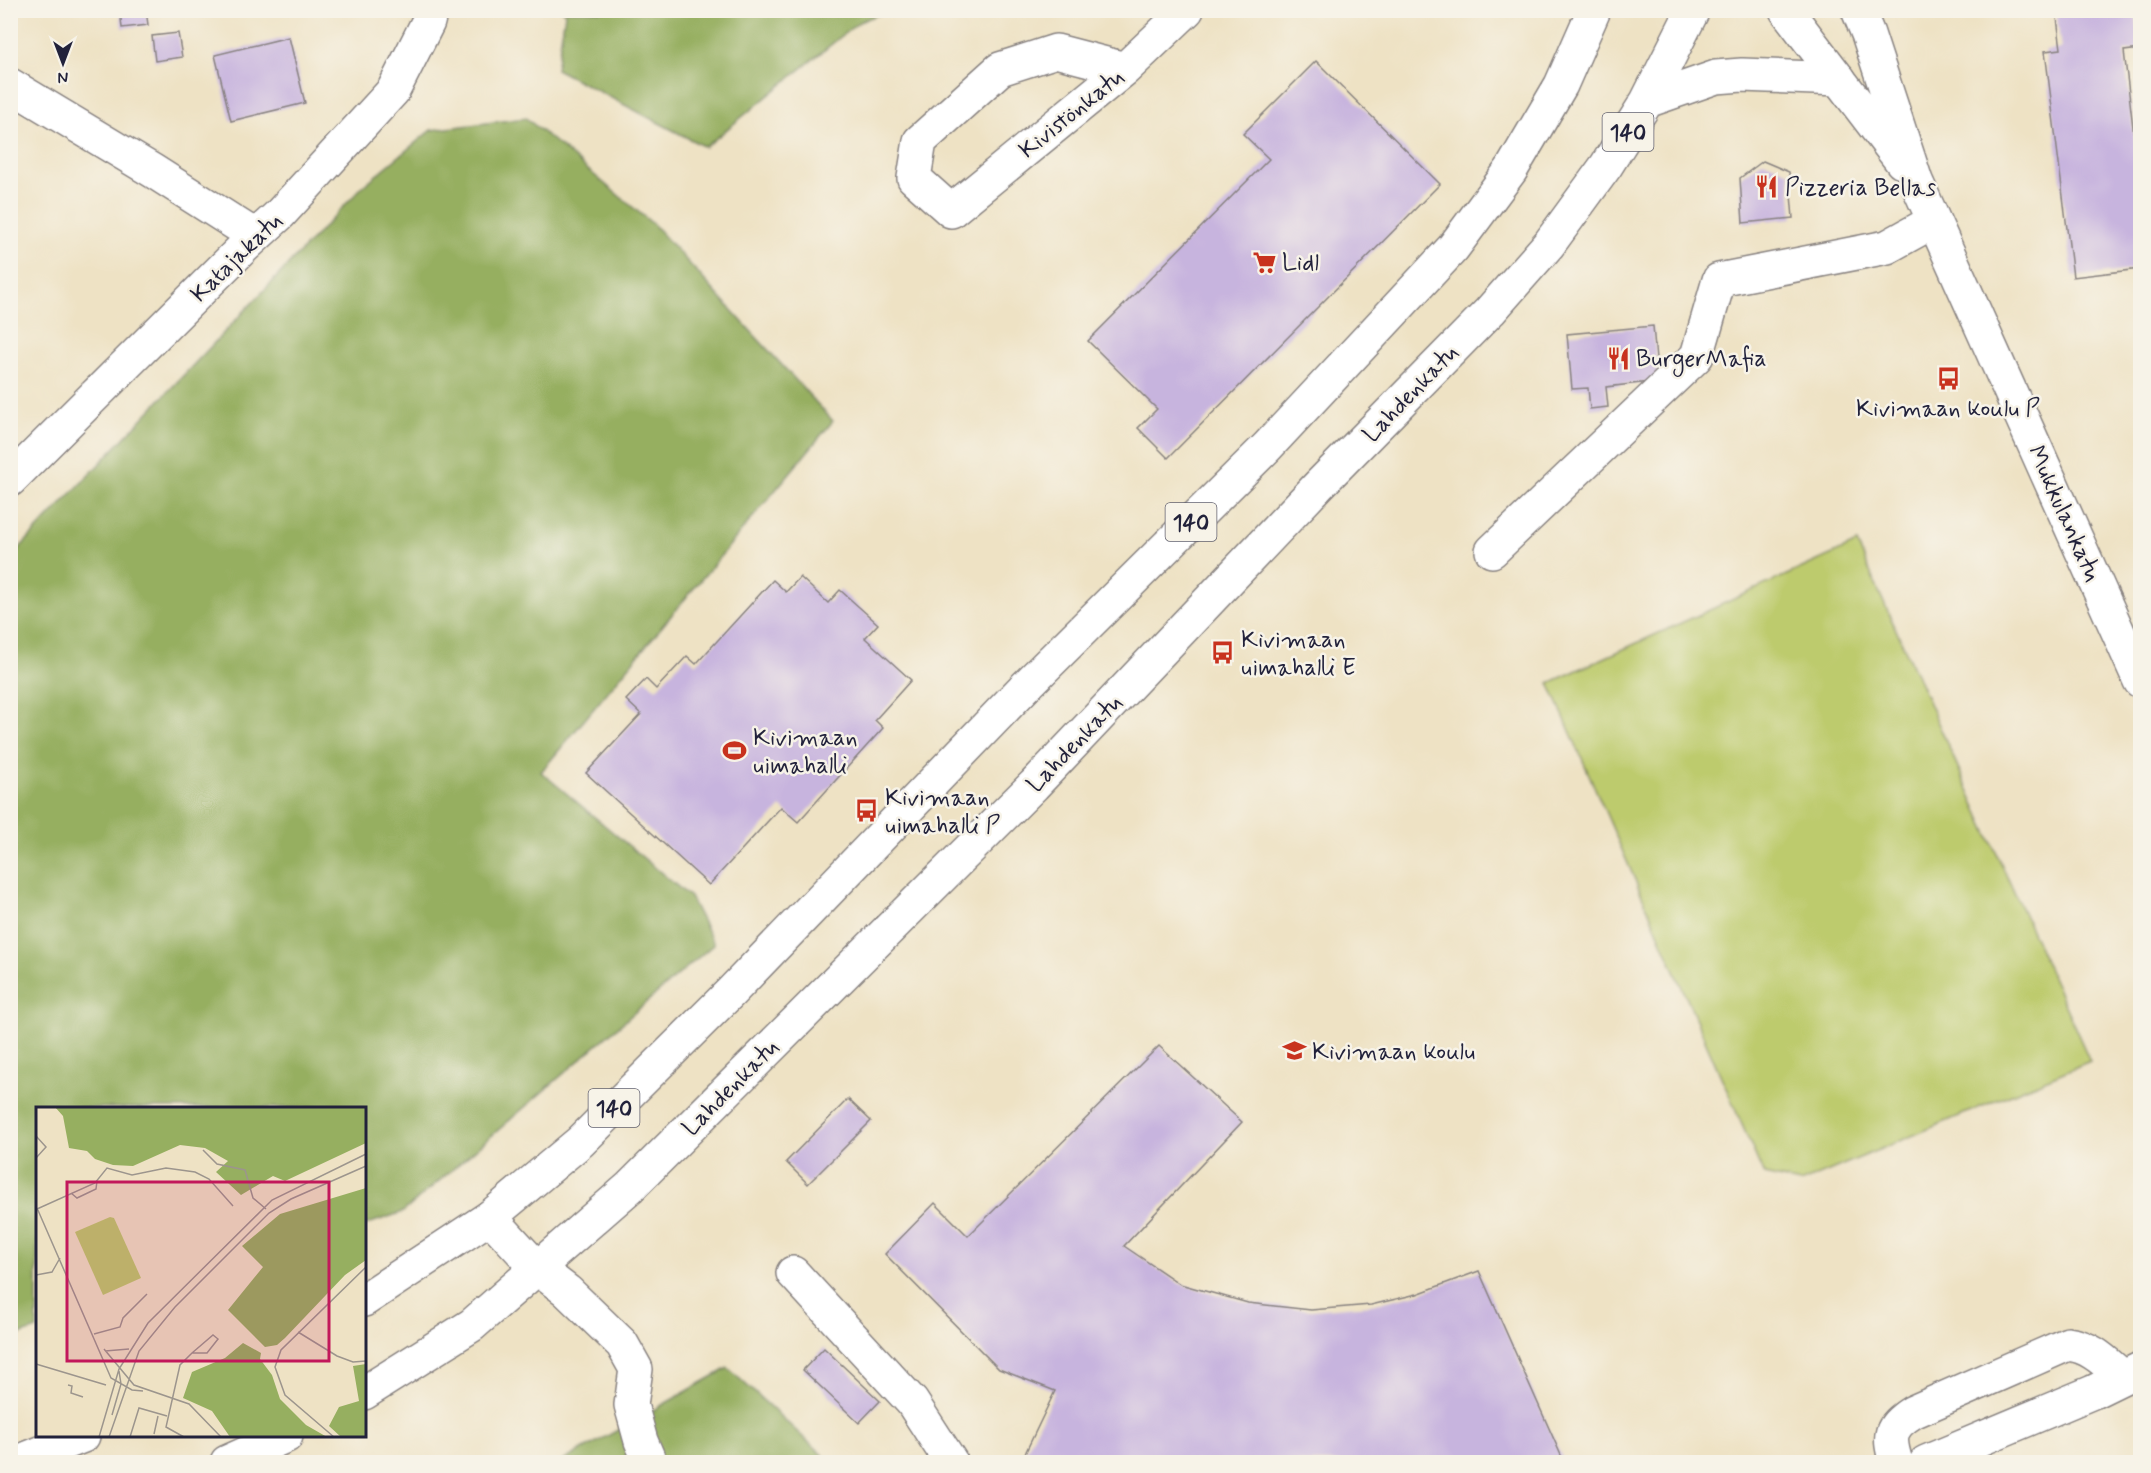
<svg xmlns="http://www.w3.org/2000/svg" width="2151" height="1473" font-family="Mynerve,sans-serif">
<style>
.green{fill:#bdcb6d;stroke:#707654;stroke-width:1.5}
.forest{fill:#96af60;stroke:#5c684e;stroke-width:1.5}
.building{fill:#c7b4de}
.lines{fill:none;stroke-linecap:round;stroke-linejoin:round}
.minor-casing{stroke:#888280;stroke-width:36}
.major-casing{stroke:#888280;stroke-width:36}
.minor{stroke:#fff;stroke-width:33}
.major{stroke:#fff;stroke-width:33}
.labels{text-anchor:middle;stroke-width:5;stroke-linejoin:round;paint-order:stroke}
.shield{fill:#f7f3e8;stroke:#62616f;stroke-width:1.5}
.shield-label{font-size:22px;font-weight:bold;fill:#22223b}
.street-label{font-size:24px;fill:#22223b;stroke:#f7f3e8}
.poi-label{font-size:24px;fill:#22223b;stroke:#f7f3e8;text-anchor:start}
.inset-road{fill:none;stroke:#9c958d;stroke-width:1.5}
.view{fill:#c2185b;fill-opacity:0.15;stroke:#c2185b;stroke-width:3}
.inset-edge{fill:none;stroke:#22223b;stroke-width:3}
</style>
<rect width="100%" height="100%" fill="#f7f3e8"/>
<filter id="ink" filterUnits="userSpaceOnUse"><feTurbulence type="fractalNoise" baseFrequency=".0167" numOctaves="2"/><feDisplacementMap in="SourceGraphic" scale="12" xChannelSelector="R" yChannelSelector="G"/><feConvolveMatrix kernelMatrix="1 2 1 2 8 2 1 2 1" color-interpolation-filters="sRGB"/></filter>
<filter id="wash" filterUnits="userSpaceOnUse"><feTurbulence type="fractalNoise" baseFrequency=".008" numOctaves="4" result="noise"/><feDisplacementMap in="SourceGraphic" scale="24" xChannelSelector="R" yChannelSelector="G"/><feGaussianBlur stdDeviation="1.35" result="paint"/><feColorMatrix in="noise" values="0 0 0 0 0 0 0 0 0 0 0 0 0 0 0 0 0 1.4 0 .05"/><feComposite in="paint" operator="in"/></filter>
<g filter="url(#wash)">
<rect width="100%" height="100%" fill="#eee2c4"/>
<path class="green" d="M 1857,543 L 2090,1061 L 1800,1183 L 1764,1175 L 1549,683 Z"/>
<path class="forest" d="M 563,11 L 887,11 L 859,22 L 705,147 L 556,69 L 565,14 Z
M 526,118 L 654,225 L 833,421 L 541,772 L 690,897 L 714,944 L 403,1212 L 365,1225 L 364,1108 L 38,1108 L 37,1329 L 11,1338 L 11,557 L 363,186 L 431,130 Z
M 728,1368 L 830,1462 L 561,1462 Z"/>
<g id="blocks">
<path class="building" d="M 120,10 L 146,10 L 148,25 L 122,28 Z
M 2056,10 L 2135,10 L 2140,49 L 2124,51 L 2140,187 L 2140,269 L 2073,277 L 2045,51 L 2061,49 Z
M 178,33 L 182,57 L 155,61 L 152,36 Z
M 289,37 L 305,103 L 231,121 L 215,55 Z
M 1316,61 L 1440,184 L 1168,458 L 1138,428 L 1157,409 L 1088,341 L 1269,159 L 1243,134 Z
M 1763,161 L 1789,172 L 1793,218 L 1743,223 L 1740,178 Z
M 10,197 L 18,225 L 12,227 L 18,254 L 10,256 Z
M 1653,326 L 1658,381 L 1606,387 L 1608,407 L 1590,409 L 1588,388 L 1572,389 L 1567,334 Z
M 800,577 L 828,603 L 840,590 L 878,624 L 865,638 L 911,680 L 875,720 L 883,728 L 798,822 L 781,807 L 709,885 L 586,773 L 641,714 L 626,700 L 646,679 L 656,689 L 687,656 L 696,664 L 773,580 L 786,592 Z
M 1159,1046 L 1242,1122 L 1124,1246 L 1180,1284 L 1248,1303 L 1311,1310 L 1371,1305 L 1417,1294 L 1479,1271 L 1564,1462 L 1021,1462 L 1055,1391 L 999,1369 L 885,1254 L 935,1203 L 968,1236 Z
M 848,1099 L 871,1121 L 808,1184 L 786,1162 Z
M 824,1348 L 880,1401 L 859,1423 L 803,1370 Z"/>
</g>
</g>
<g filter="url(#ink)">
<use href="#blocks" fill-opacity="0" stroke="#888280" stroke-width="1.5"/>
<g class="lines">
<defs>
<path id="minor" d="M 1786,10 L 1902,162
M 1858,10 L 1868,34 L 1916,181 L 2140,681
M 1125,69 L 1056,51 L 1000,69 L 920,141 L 914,178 L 951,211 L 1125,69 L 1187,10
M 10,85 L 153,171 L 255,236
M 10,480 L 243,248 L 280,214 L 393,91 L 428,22 L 431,10
M 1492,551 L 1697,356 L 1719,280 L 1887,247 L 1934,221
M 490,1217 L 537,1268 L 567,1291 L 622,1344 L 636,1369 L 631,1405 L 641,1441 L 650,1462
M 793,1273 L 912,1402 L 951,1462
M 1896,1462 C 1888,1436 1889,1427 1913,1412 L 2068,1344 C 2092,1347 2105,1362 2123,1377
M 1926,1462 L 2093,1392 L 2140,1369"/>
<path id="major" d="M 1647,101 L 1716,77 L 1742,75 L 1839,79
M 364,1300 L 490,1217 L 580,1142 L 731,992 L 1023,689 L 1267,447 L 1453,248 L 1511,170 L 1561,85 L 1594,10
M 364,1393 L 472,1325 L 630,1187 L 1034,785 L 1319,485 L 1490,311 L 1549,244 L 1606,166 L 1647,101 L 1693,10
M 18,1462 L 83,1436
M 227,1462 L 286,1436"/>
</defs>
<use href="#minor" class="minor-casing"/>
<use href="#major" class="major-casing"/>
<use href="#minor" class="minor"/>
<use href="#major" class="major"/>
</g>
</g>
<defs>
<symbol id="restaurant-bare" viewBox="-9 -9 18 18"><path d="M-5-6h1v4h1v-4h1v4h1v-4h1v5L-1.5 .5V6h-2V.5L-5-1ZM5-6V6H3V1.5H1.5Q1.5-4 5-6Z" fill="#c8321e" stroke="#f7f3e8" stroke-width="2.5" paint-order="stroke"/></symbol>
<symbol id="supermarket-bare" viewBox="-9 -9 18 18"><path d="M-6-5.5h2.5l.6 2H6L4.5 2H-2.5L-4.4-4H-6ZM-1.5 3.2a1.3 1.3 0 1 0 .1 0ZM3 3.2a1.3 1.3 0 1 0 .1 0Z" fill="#c8321e" stroke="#f7f3e8" stroke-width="2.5" paint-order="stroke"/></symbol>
<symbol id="bus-bare" viewBox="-9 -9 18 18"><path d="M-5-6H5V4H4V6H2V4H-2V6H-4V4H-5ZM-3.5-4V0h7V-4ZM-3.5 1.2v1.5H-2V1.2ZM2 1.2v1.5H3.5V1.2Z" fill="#c8321e" stroke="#f7f3e8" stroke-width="2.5" paint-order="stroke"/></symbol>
<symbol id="stadium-bare" viewBox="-9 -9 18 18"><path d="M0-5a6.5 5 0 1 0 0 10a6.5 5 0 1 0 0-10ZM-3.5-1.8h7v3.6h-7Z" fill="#c8321e" stroke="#f7f3e8" stroke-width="2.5" paint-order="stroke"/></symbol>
<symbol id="school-bare" viewBox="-9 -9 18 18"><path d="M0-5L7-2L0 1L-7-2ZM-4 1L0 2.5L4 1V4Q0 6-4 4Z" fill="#c8321e" stroke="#f7f3e8" stroke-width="2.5" paint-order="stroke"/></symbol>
</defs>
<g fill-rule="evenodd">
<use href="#restaurant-bare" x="1750" y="170" width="33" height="33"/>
<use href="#supermarket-bare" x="1248" y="246" width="33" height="33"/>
<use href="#restaurant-bare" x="1602" y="342" width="33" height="33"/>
<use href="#bus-bare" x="1932" y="362" width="33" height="33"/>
<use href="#bus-bare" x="1206" y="636" width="33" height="33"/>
<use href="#stadium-bare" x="718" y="734" width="33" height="33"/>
<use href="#bus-bare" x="850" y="794" width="33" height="33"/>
<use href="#school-bare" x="1278" y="1034" width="33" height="33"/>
</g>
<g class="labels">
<g class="shield">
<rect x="1602.5" y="113" width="51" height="38" rx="4.5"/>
<rect x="1165.5" y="503" width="51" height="38" rx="4.5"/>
<rect x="588.5" y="1089" width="51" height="38" rx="4.5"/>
</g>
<g class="shield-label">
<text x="1628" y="140">140</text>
<text x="1191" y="530">140</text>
<text x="614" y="1116">140</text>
</g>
<g class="street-label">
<text transform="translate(1071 113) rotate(-39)" y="8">Kivistönkatu</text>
<text transform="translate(236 257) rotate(-44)" y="8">Katajakatu</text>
<text transform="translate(1410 393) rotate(-46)" y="8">Lahdenkatu</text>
<text transform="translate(2065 513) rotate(66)" y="8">Mukkulankatu</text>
<text transform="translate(1074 743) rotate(-46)" y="8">Lahdenkatu</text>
<text transform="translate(730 1087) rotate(-45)" y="8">Lahdenkatu</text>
</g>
<g class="poi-label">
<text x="1785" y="195">Pizzeria Bellas</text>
<text x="1282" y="270">Lidl</text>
<text x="1636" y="366">BurgerMafia</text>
<text x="1948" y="416" text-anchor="middle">Kivimaan koulu P</text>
<text x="1241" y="647">Kivimaan<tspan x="1241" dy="28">uimahalli E</tspan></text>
<text x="753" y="745">Kivimaan<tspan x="753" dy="28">uimahalli</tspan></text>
<text x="885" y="805">Kivimaan<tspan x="885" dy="28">uimahalli P</tspan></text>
<text x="1312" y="1059">Kivimaan koulu</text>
</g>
</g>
<g transform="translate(36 1107)">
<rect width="330" height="330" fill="#eee2c4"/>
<path d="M 74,110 L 78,111 L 105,171 L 67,188 L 39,125 Z" fill="#bdcb6d"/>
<path d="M 19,0 L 330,0 L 330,36 L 249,74 L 237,69 L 205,88 L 180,65 L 192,54 L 169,41 L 144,38 L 97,59 L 77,58 L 59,52 L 51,44 L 33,41 L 27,9 ZM 330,81 L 330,153 L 309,168 L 249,231 L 241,238 L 229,240 L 192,203 L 227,160 L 206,139 L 244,107 ZM 207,236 L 225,246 L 224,252 L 236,268 L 244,292 L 270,318 L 291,330 L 194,330 L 176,304 L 147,291 L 156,265 L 189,251 ZM 330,257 L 330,330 L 305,330 L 293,319 L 303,300 L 323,294 L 317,259 Z" fill="#96af60"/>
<path class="inset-road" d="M 0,29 L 10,40 L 0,51M 167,43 L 181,57 L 209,63 L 217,91 L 230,102M 35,86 L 41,91 L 60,82 L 61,74M 1,101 L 75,271 L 96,283 L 107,284M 1,102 L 59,76 L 71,61 L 96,68 L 130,61 L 159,65 L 173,72 L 197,99M 0,168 L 16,165 L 24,151M 262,225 L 301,249 L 317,255 L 330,254M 58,227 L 84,220 L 87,211 L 111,187M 68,242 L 98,278 L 153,297 L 185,330M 69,244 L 93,242M 0,257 L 70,278M 32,278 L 36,279 L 35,286 L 47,290M 76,308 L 85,277 L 83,264M 118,327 L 122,309M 63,330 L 83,262 L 112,216 L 236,93 L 330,47M 73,330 L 103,244 L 139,200 L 233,106 L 255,92 L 330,59M 94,330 L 103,301 L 131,309M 148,330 L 130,320 L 144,258 L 156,246 L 177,228 L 182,232 L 171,246 L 156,246M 298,330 L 249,288 L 239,260 L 245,243 L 330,160"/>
<path class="view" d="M 31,75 L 293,75 L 293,254 L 31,254 Z"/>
<rect width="330" height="330" class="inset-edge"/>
</g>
<rect width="2151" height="1473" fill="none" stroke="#f7f3e8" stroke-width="36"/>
<g transform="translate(63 63) rotate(180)" stroke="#f7f3e8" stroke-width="4.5" paint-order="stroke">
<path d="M0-4.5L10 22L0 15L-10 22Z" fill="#22223b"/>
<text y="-9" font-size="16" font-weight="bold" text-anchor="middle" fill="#22223b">N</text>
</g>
</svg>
